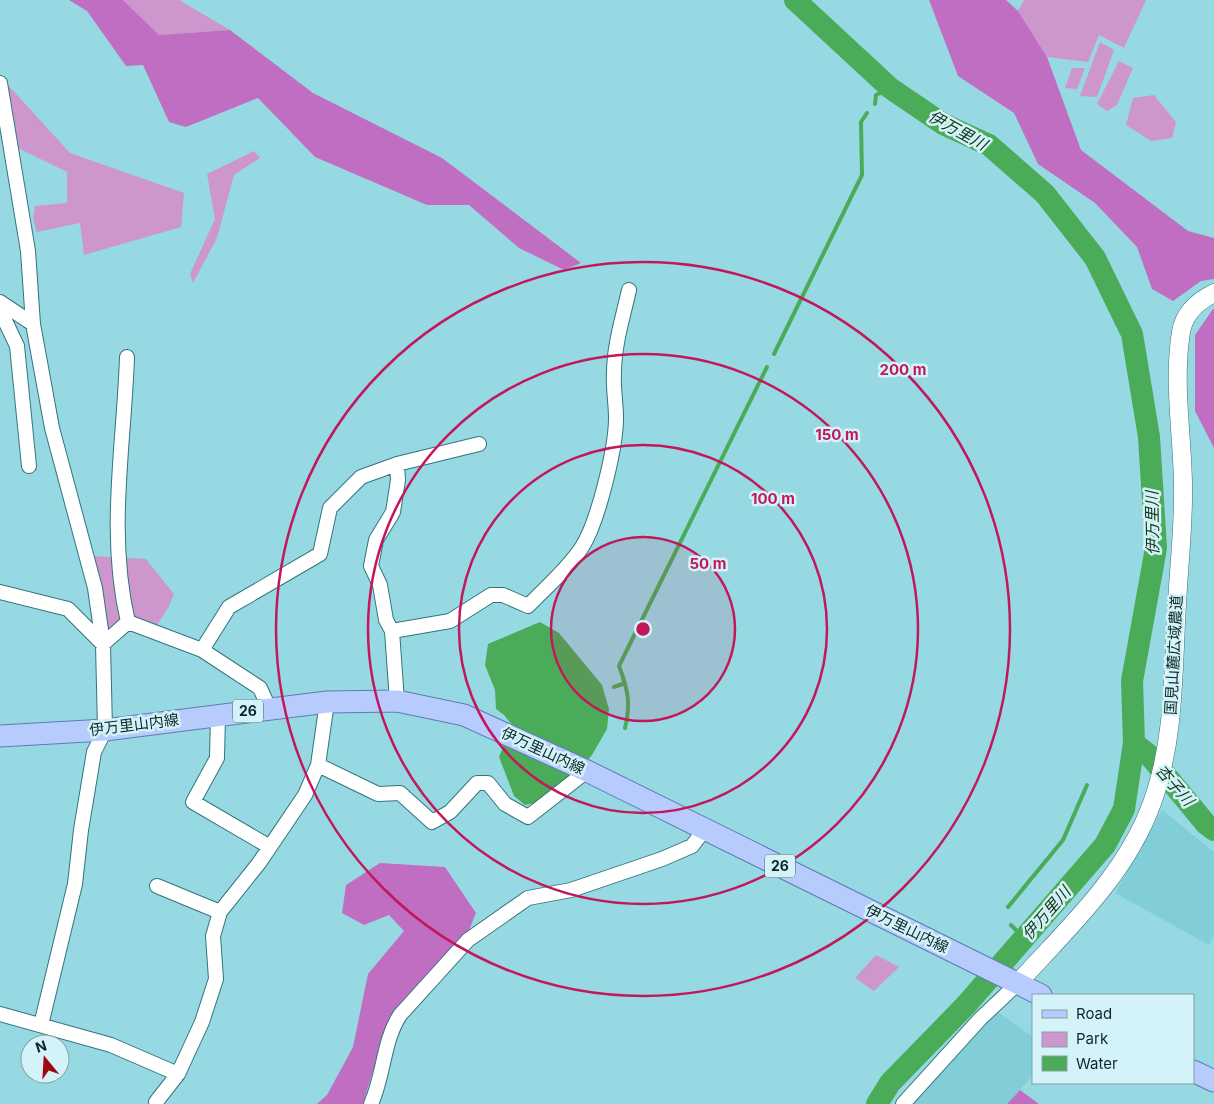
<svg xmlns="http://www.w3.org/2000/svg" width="1214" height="1104" font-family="Inter,'Noto Sans JP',sans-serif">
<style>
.built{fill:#81ced8}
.green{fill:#cd96cd}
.forest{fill:#c06ec2}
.water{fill:#4aac59}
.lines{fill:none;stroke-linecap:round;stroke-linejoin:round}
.stream{stroke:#4aac59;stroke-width:4}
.river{stroke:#4aac59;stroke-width:22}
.minor-casing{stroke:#33747c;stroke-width:16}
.tertiary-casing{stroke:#33747c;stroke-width:19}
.primary-casing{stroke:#5d7cb2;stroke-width:23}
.minor{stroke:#fff;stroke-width:14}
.tertiary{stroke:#fff;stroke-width:18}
.primary{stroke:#b8cbfd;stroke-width:21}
.ring{fill:none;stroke:#c2185b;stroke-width:2.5}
.labels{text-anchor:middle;stroke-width:5;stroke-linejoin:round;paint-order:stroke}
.shield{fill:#d4f3f8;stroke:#486468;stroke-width:1}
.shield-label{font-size:14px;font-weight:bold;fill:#0c272b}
.street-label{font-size:15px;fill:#0c272b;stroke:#d4f3f8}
.water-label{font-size:16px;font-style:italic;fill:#103716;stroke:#d4f3f8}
.centre{fill:#c2185b;stroke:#d4f3f8;stroke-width:2.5}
.ring-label{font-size:15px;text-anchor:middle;font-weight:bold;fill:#c2185b;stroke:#d4f3f8;stroke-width:5;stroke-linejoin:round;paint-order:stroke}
</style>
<rect width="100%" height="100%" fill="#97d9e2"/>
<path class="built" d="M 1162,810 L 1214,852 L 1214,935 L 1209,945 L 1115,893 Z
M 996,1011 L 1033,1037 L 1033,1075 L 1007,1104 L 908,1104 Z"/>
<path class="green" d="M 123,0 L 179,0 L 230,30 L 159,35 Z
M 1024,0 L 1146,0 L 1124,48 L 1099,35 L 1088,62 L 1047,57 L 1018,11 Z
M 1100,42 L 1114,50 L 1097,97 L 1080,96 Z
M 1119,61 L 1133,68 L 1117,105 L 1107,111 L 1097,104 Z
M 1072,68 L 1085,68 L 1077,89 L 1065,88 Z
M 7,84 L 70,153 L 184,193 L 181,227 L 84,255 L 80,223 L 37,232 L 33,219 L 35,206 L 67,203 L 67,172 L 16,147 Z
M 1154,95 L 1176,122 L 1172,138 L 1151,141 L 1126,125 L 1133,98 Z
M 254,151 L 260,158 L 234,175 L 217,238 L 193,283 L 190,274 L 215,219 L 207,174 Z
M 92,556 L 146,559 L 174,594 L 168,608 L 155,628 L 108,631 Z
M 876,955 L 899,967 L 874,991 L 855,978 Z"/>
<path class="forest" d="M 69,0 L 123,0 L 159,35 L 230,30 L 313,93 L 442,158 L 581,263 L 564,270 L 519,248 L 469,205 L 427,205 L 315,157 L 258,98 L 186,127 L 169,122 L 143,65 L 126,66 L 87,11 Z
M 929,0 L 1006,0 L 1018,11 L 1047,57 L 1081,150 L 1188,231 L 1214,238 L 1214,279 L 1201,281 L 1173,301 L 1152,289 L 1137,247 L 1095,203 L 1038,164 L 1014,113 L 958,76 Z
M 1213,309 L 1214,309 L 1214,448 L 1195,411 L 1195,335 Z
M 380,863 L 445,867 L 476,913 L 467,935 L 387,1024 L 363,1104 L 317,1104 L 327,1095 L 353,1047 L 368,974 L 404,931 L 389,915 L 364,925 L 342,913 L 346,885 Z
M 1020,1090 L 1039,1104 L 1007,1104 Z"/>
<path class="water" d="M 540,622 L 559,633 L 602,685 L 609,709 L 607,729 L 592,755 L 571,778 L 536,803 L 525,805 L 514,796 L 499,757 L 512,725 L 504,715 L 496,709 L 495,690 L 485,665 L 488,644 Z"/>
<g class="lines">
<path class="stream" d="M 875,104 L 876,95 L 890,88
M 774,354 L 862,175 L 861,122 L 867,113
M 614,687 L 625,683
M 625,728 C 631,703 628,690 619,666 L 767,367
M 1008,907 L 1063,840 L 1087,785
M 1011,925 L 1024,938"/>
<path class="river" d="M 795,0 L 890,88 L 943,124 L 989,145 L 1045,194 L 1095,258 L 1132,334 L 1149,437 L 1156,548 L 1132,681 L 1134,743 L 1124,809 L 1105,845 L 966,1005 L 890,1083 L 877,1104
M 1134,743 L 1149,755 L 1206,824 L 1214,830"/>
<defs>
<path id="minor" d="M 0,83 L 28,251 L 33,324 L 52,428 L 95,588 L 103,644 L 105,730 L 94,752 L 81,830 L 75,884 L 41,1025
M 0,302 L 33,324
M 0,310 L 17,346 L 29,466
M 0,592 L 68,609 L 103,644
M 128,622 L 202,650 L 260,688 L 269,708
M 392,631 L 386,620 L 380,585 L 371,566 L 376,540 L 393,512 L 398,480 L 397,464
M 103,644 L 128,622 C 107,533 124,447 127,357
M 202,650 L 229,607 L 320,554 L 330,508 L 361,477 L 397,464 L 479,444
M 397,701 L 392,631 L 450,621 L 491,595 L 503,595 L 528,606 C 546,587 568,569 582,547 C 598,522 616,448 616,418 C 616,403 613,388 614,373 C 614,345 623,317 629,290
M 218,715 L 217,758 L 193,802 L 270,847
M 318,765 L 378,794 L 400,793 L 432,822 L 450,812 L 477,783 L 488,783 L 505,804 L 528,817 L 587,771
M 157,886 L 220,912
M 0,1014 L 111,1045 L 178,1074 L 202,1022 L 216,979 L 213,936 L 220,912 L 259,863 L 305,795 L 318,765 L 327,702
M 157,1104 L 156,1102 L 178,1074
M 371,1104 C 384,1076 383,1041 400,1015 L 468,940 L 528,898 L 571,890 L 662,859 L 692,846 L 705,829
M 903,1104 L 980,1019 L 1017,984"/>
<path id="tertiary" d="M 1017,984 C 1068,928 1126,875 1152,803 C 1175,740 1173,670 1177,604 C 1179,564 1184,523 1183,483 C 1182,433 1173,381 1181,332 C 1184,313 1198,301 1214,293"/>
<path id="primary" d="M 0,736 L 105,730 L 327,702 L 397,701 L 464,715 L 587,771 L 1041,995
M 1193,1071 L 1214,1081"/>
</defs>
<use href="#minor" class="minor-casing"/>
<use href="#tertiary" class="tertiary-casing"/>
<use href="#primary" class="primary-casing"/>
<use href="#minor" class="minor"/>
<use href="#tertiary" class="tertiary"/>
<use href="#primary" class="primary"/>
</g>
<circle cx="643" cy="629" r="92" fill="#c2185b" fill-opacity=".12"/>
<g class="ring">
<circle cx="643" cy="629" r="92"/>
<circle cx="643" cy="629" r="184"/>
<circle cx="643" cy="629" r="275"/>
<circle cx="643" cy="629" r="367"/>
</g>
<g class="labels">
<g class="shield">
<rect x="233" y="699.5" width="30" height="23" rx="4"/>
<rect x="765" y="854.5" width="30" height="23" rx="4"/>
</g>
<g class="shield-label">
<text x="248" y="716">26</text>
<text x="780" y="871">26</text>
</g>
<g class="street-label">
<text transform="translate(1174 655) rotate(-87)" y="5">国見山麓広域農道</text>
<text transform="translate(134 725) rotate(-7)" y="5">伊万里山内線</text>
<text transform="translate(543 751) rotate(25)" y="5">伊万里山内線</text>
<text transform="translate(907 929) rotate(26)" y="5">伊万里山内線</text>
</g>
<g class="water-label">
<text transform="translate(958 130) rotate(29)" y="6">伊万里川</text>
<text transform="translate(1152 523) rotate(-91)" y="6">伊万里川</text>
<text transform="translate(1175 785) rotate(49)" y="6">杏子川</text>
<text transform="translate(1046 913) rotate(-49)" y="6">伊万里川</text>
</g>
</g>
<circle cx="643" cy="629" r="8" class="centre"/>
<g class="ring-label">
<text x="903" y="375">200 m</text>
<text x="837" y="440">150 m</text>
<text x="773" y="504">100 m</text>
<text x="708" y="569">50 m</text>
</g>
<rect x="1032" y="994" width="162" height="90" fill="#d4f3f8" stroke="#84a1a6"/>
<rect x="1042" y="1010" width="25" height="8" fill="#b8cbfd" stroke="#84a1a6"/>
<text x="1076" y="1019" font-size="15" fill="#0c272b">Road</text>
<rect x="1042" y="1032" width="25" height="15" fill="#cd96cd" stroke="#84a1a6"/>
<text x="1076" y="1044" font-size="15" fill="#0c272b">Park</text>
<rect x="1042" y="1056" width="25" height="15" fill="#4aac59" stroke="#84a1a6"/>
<text x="1076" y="1069" font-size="15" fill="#0c272b">Water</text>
<g transform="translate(45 1059) rotate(342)"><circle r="24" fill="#d4f3f8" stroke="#84a1a6"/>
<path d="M0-4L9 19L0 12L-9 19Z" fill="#a20714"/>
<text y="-8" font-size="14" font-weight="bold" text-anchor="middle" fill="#0c272b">N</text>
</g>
</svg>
